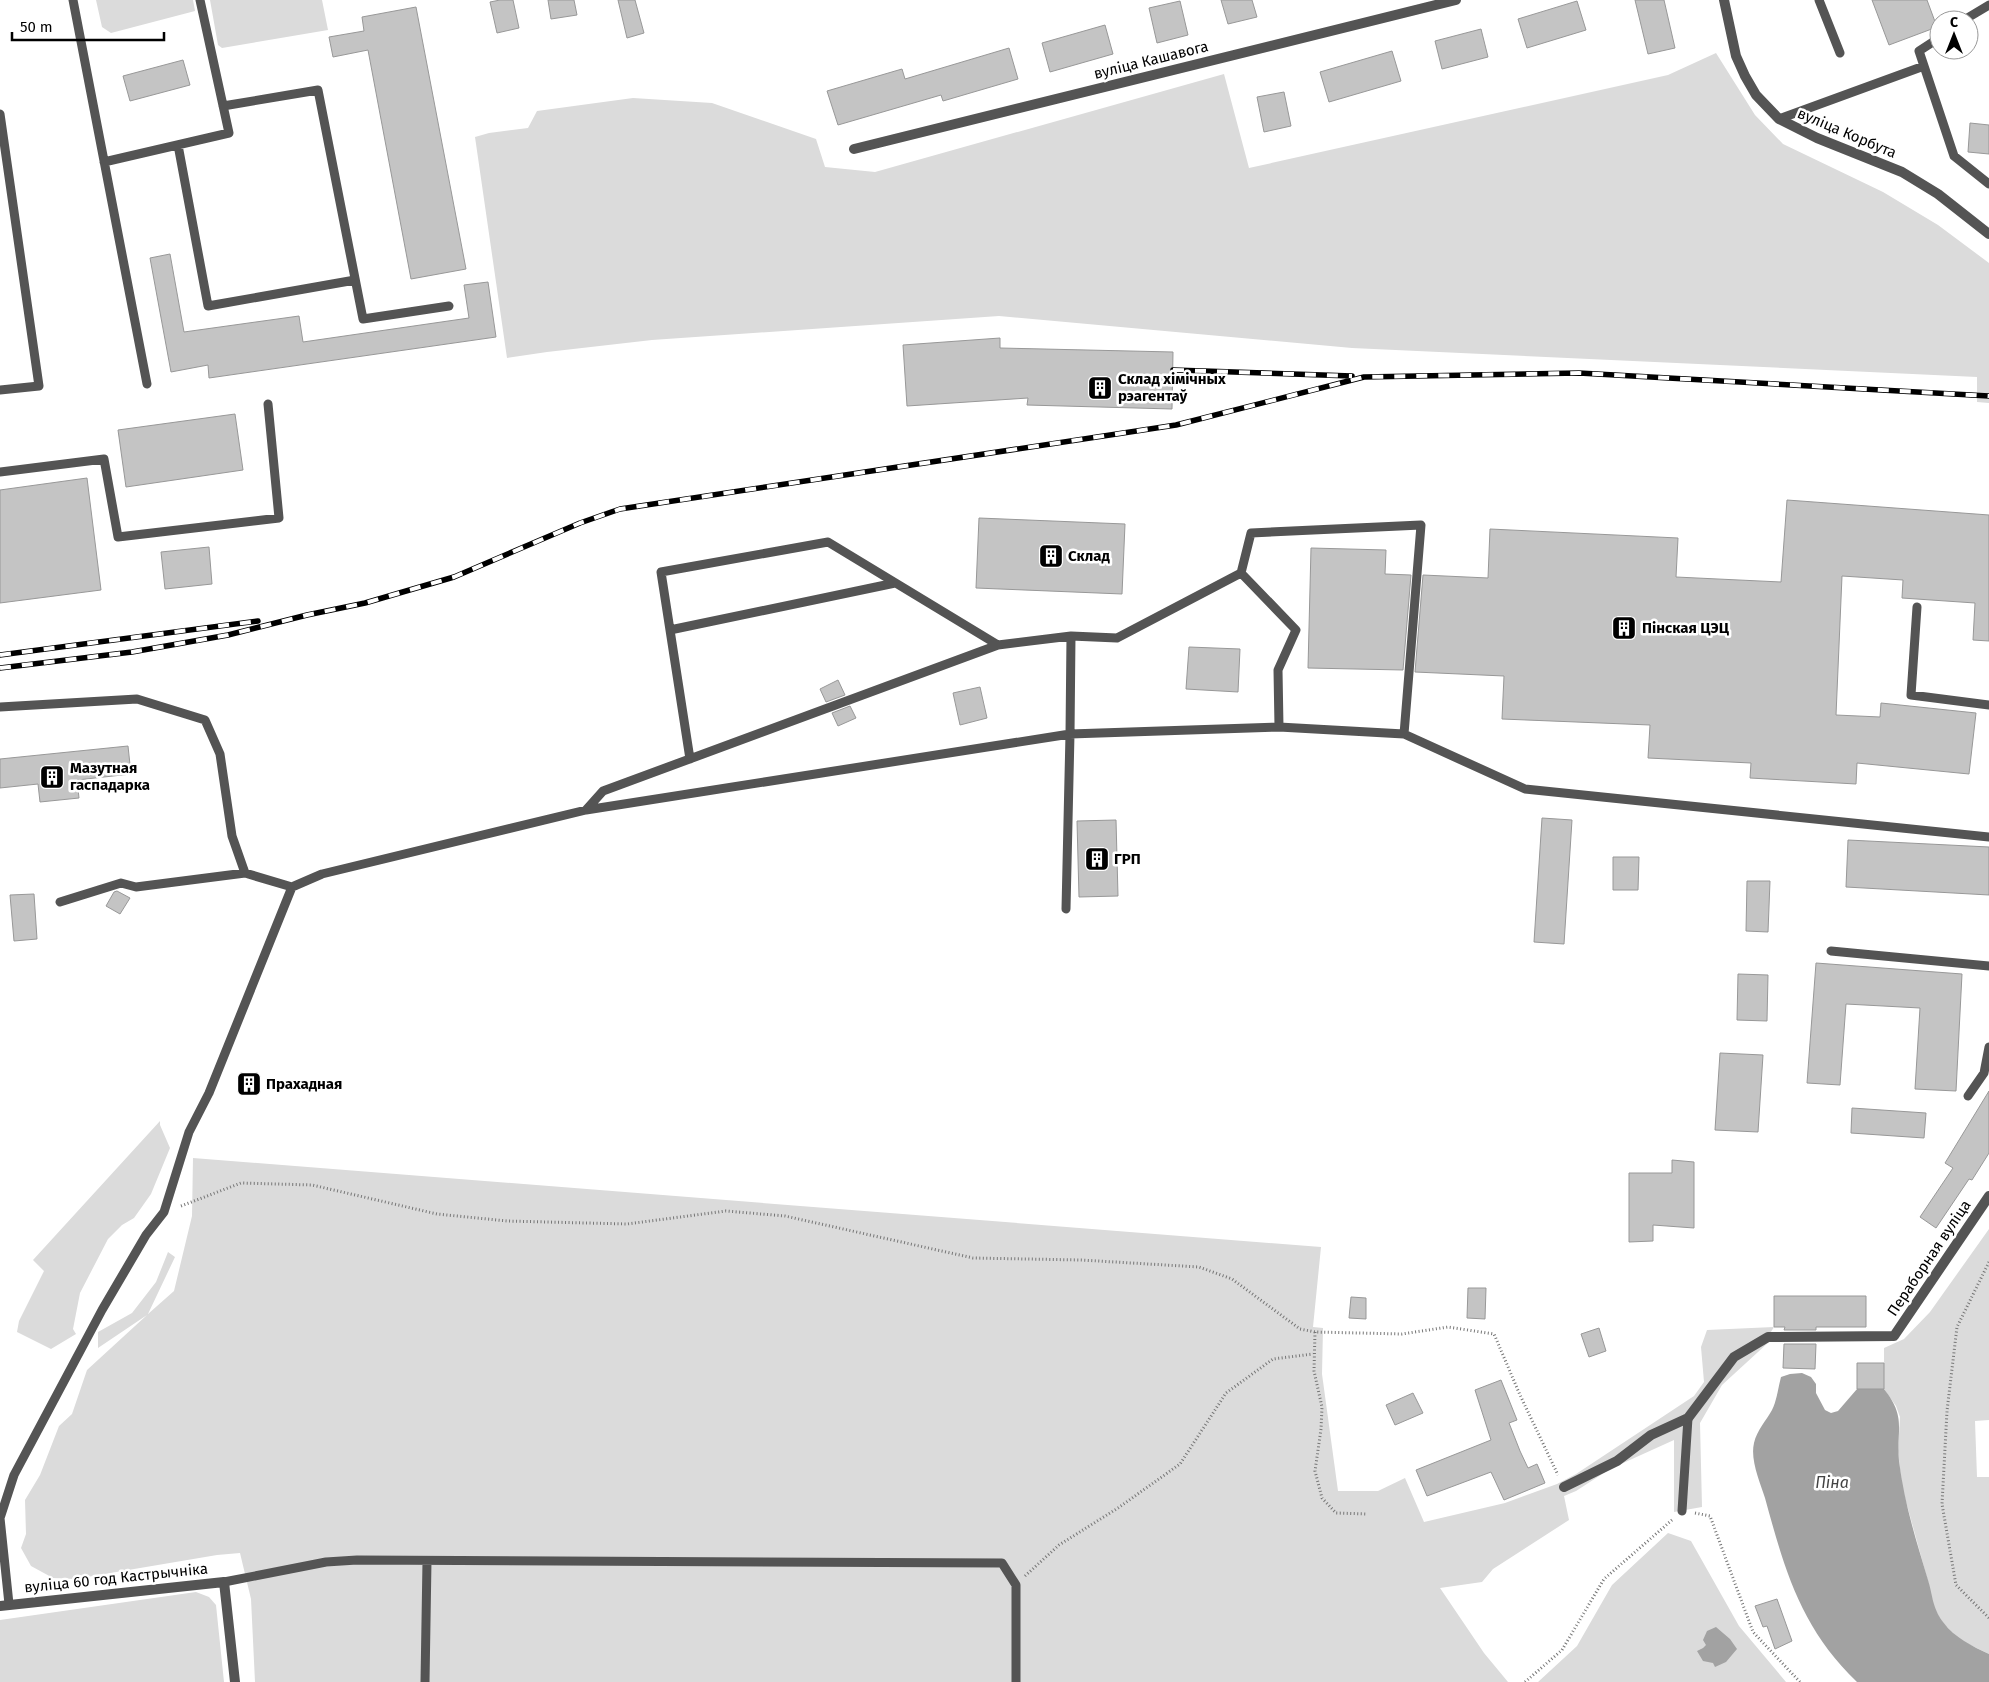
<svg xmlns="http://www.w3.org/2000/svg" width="1989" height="1682" font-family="'Fira Sans',sans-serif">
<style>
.green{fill:#dbdbdb}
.water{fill:#a2a2a2}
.building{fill:#c4c4c4;stroke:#989898}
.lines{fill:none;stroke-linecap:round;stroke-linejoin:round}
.path{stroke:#767676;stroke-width:3;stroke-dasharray:1 2.5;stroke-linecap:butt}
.lane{stroke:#545454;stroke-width:9}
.street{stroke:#545454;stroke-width:10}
.rail-casing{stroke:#000;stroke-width:5.5}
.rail{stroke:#fff;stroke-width:4;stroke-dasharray:11;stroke-linecap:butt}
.labels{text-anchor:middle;stroke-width:5;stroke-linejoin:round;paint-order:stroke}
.street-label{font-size:15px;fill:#000;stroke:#fff}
.poi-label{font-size:15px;font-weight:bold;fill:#000;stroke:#fff;text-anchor:start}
.water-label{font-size:16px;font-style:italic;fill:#434343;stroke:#fff}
</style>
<rect width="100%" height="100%" fill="#fff"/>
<path class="green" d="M 96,0 L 193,0 L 195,11 L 111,33 L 102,27 Z
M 210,0 L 322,0 L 328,30 L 222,48 L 218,45 Z
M 1716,53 L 1755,115 L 1783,144 L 1883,192 L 1938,225 L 1989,263 L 1989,403 L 1977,402 L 1977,377 L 1352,348 L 999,316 L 652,340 L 547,352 L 507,358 L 475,137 L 489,133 L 528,128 L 537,111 L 633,98 L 712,103 L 816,139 L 825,167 L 875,172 L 1224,74 L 1249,168 L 1668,75 Z
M 160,1121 L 160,1125 L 170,1148 L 151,1194 L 134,1218 L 122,1225 L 108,1239 L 80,1293 L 73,1329 L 76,1334 L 51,1349 L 17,1332 L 19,1321 L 44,1271 L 33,1260 Z
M 193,1158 L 1321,1247 L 1313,1327 L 1323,1328 L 1322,1374 L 1338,1491 L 1378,1491 L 1405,1478 L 1424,1522 L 1505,1503 L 1557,1484 L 1576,1474 L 1694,1396 L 1704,1382 L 1701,1347 L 1707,1330 L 1774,1327 L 1764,1343 L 1770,1341 L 1722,1385 L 1700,1423 L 1702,1507 L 1674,1512 L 1674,1440 L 1610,1469 L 1576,1491 L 1564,1496 L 1569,1520 L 1493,1569 L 1482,1582 L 1440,1588 L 1484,1653 L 1508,1682 L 255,1682 L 251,1599 L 240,1553 L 217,1555 L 75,1579 L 53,1578 L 31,1566 L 21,1548 L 26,1534 L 25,1500 L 40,1475 L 59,1426 L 72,1414 L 87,1370 L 147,1315 L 98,1348 L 98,1332 L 132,1313 L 156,1282 L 168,1252 L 175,1257 L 148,1314 L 174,1291 L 192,1216 Z
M 1989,1229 L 1989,1420 L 1975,1421 L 1977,1477 L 1989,1477 L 1989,1654 L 1960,1640 L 1943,1623 L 1932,1605 L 1929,1585 L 1902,1487 L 1898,1451 L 1900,1417 L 1896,1406 L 1884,1389 L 1884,1348 L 1904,1339 L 1930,1312 Z
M 1668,1533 L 1691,1541 L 1739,1626 L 1786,1682 L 1538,1682 L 1577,1646 L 1612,1585 Z
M 196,1592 L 209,1597 L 216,1605 L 224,1682 L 0,1682 L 0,1620 Z"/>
<path class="water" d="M 1802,1373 L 1811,1377 L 1816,1384 L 1816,1393 L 1825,1410 L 1831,1413 L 1838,1411 L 1857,1389 L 1884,1389 C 1907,1418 1896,1429 1899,1461 C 1904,1502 1916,1540 1928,1580 C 1933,1596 1932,1607 1943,1622 C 1955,1638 1972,1646 1989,1654 L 1989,1682 L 1857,1682 C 1801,1628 1785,1571 1765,1498 C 1760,1482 1750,1460 1754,1443 C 1757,1430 1766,1421 1772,1410 C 1777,1400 1778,1388 1781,1377 L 1790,1374 Z
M 1716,1627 L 1730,1639 L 1737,1649 L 1726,1662 L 1715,1667 L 1713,1663 L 1703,1661 L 1697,1651 L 1703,1648 L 1706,1645 L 1703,1640 L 1707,1631 Z"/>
<path class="building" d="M 500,0 L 513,0 L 519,28 L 497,33 L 490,2 Z
M 548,0 L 574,0 L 577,15 L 551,19 Z
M 618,0 L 635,0 L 644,33 L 627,38 Z
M 1221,0 L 1252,0 L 1257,17 L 1228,24 Z
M 1635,0 L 1664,0 L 1675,48 L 1648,54 Z
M 1872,0 L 1927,0 L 1937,27 L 1889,45 Z
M 1180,1 L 1188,35 L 1157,43 L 1149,8 Z
M 1577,1 L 1586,30 L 1527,48 L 1518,19 Z
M 416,7 L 466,269 L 411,279 L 368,50 L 333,57 L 329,37 L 364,31 L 362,17 Z
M 1105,25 L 1113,54 L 1050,72 L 1042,43 Z
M 1481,29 L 1488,57 L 1442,69 L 1435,41 Z
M 1009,48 L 1018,79 L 943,101 L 941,95 L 838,125 L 827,91 L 902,69 L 905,79 Z
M 1392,51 L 1401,81 L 1329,102 L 1320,72 Z
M 183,60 L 190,85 L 130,101 L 123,76 Z
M 1284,92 L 1291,126 L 1264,132 L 1257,97 Z
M 1970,123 L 1989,125 L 1989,154 L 1968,152 Z
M 170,254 L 184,332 L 299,316 L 303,342 L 469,318 L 464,285 L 488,282 L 496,337 L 209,378 L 208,365 L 171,372 L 150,258 Z
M 1000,338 L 1000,348 L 1173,352 L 1172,409 L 1027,405 L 1028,398 L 907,406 L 903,345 Z
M 235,414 L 243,470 L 126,487 L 118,430 Z
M 87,478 L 101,590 L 0,603 L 0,490 Z
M 1787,500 L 1989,515 L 1989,641 L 1973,640 L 1975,603 L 1902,598 L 1903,580 L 1842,576 L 1836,715 L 1880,717 L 1881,703 L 1976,713 L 1969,774 L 1857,763 L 1856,784 L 1750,778 L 1751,763 L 1648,758 L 1650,725 L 1502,719 L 1504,676 L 1415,672 L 1423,575 L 1488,578 L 1490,529 L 1678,538 L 1676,577 L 1781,582 Z
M 979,518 L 1125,524 L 1122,594 L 976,588 Z
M 209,547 L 212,584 L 165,589 L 161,552 Z
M 1311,548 L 1386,550 L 1385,574 L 1411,575 L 1403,670 L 1308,668 Z
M 1189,647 L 1240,649 L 1238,692 L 1186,689 Z
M 838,680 L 845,695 L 826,702 L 820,689 Z
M 980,687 L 987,718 L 960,725 L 953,693 Z
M 850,706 L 856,718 L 838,726 L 832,713 Z
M 128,746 L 131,774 L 77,780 L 79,798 L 40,802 L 38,784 L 0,788 L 0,759 Z
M 1542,818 L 1572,820 L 1564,944 L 1534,942 Z
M 1116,820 L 1118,896 L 1079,897 L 1077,821 Z
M 1848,840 L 1989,847 L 1989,895 L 1846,887 Z
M 1613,857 L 1639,857 L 1638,890 L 1613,890 Z
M 1747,881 L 1770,881 L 1768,932 L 1746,931 Z
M 117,891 L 130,898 L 120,914 L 106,906 L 114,892 Z
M 34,894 L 37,939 L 14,941 L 10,895 Z
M 1816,963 L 1962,974 L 1956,1091 L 1915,1089 L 1920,1008 L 1846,1004 L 1840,1085 L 1807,1083 Z
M 1738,974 L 1768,975 L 1767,1021 L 1737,1020 Z
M 1720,1053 L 1763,1055 L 1758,1132 L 1715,1130 Z
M 242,1073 L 257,1074 L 256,1094 L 240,1093 Z
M 1989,1091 L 1989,1153 L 1972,1180 L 1969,1179 L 1936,1228 L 1920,1217 L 1953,1168 L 1945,1163 Z
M 1852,1108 L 1926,1113 L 1924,1138 L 1851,1133 Z
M 1672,1160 L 1694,1162 L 1694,1228 L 1653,1225 L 1653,1241 L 1629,1242 L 1629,1173 L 1672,1173 Z
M 1468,1288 L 1486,1288 L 1485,1319 L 1467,1318 Z
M 1774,1296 L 1866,1296 L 1866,1327 L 1816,1327 L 1816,1330 L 1784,1330 L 1785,1327 L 1774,1327 Z
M 1351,1297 L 1366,1298 L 1366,1319 L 1349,1318 Z
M 1599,1328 L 1606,1351 L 1589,1357 L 1581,1334 Z
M 1784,1344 L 1816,1344 L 1815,1369 L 1783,1368 Z
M 1857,1363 L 1884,1363 L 1884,1389 L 1857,1389 Z
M 1501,1380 L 1517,1420 L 1509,1423 L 1520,1451 L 1528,1468 L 1537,1464 L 1545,1483 L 1504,1500 L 1491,1472 L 1427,1496 L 1416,1470 L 1491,1440 L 1475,1390 Z
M 1413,1393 L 1423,1413 L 1395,1425 L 1386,1405 Z
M 1777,1599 L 1792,1641 L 1775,1649 L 1767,1626 L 1763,1627 L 1755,1606 Z"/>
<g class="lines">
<path class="path" d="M 181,1206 L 241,1183 L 312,1185 L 437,1214 L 507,1221 L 627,1224 L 726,1211 L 785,1216 L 973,1258 L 1081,1260 L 1199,1267 L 1232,1279 L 1300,1329 L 1315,1332 L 1402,1334 L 1448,1327 L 1494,1334 L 1520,1395 L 1558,1475
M 1989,1262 L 1957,1327 L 1947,1411 L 1942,1504 L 1956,1585 L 1989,1618
M 1315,1332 L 1314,1371 L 1322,1407 L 1321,1429 L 1315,1471 L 1322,1498 L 1336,1513 L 1367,1514
M 1695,1513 L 1710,1516 L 1753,1632 L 1800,1682
M 1025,1576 L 1059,1545 L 1118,1508 L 1180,1464 L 1226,1393 L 1273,1359 L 1313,1354
M 1525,1682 L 1562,1650 L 1604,1579 L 1672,1520"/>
<path class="lane" d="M 73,0 L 147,384
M 1819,0 L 1840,53
M 1964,20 L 1989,5
M 1939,38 L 1919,51 L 1954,156 L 1989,184
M 223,106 L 318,90 L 363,319 L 449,306
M 0,114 L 39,386 L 0,390
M 1779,119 L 1924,66
M 178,145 L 208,306 L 355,280
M 104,162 L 229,133 L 200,0
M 0,472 L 104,459 L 118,537 L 279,518 L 268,404
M 1917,607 L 1911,695 L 1989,705
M 670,630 L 895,583
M 0,707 L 137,699 L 205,720 L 220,754 L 232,836 L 245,873
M 1404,734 L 1525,789 L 1989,837
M 690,759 L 661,572 L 828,542 L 998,645
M 586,810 L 1070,734 L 1071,636
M 60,902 L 121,883 L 136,887 L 245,873 L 292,887
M 1066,909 L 1070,734 L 1279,727
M 1831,951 L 1989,966
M 1968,1096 L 1984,1073 L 1989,1047
M 1682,1511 L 1688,1418
M 224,1582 L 326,1562 L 357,1560 L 1002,1563 L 1016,1585 L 1016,1682
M 9,1604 L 0,1518 L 14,1475 L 102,1310 L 146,1235 L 164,1212 L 189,1132 L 209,1093 L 292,887 L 322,874 L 586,810 L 603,791 L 998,645 L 1071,636 L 1117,638 L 1241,573 L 1251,533 L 1421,525 L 1404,734 L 1279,727 L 1278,670 L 1296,630 L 1241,573
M 425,1682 L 427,1561"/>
<path class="street" d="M 1724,0 L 1736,56 L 1745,76 L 1756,95 L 1779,119 L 1817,138 L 1902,172 L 1938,194 L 1989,234
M 854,149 L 1456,0
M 1564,1487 L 1617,1461 L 1651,1435 L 1688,1418 L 1734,1357 L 1768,1337 L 1894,1336 L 1989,1196
M 0,1606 L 224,1582 L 235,1682"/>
<defs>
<path id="rail" d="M 1173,370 L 1352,376
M 0,655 L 258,621
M 0,668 L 132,652 L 228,635 L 307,615 L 365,603 L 454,577 L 580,523 L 620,509 L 1176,425 L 1364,377 L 1579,373 L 1989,396"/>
</defs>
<use href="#rail" class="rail-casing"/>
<use href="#rail" class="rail"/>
</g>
<defs>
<symbol id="building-square" viewBox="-11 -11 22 22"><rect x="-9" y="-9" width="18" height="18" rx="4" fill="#000" stroke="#fff"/><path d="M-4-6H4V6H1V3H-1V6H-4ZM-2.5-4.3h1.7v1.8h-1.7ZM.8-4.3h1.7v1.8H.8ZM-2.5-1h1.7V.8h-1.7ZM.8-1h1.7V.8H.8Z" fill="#fff"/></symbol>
</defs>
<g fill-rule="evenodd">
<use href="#building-square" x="1086" y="374" width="28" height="28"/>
<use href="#building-square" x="1037" y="542" width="28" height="28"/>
<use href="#building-square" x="1610" y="614" width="28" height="28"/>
<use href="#building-square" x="38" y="763" width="28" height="28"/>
<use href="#building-square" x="1083" y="845" width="28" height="28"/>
<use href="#building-square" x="235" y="1070" width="28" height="28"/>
</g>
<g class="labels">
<g class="street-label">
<text transform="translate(1151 60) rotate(-14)" y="5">вуліца Кашавога</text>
<text transform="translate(1847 133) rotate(23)" y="5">вуліца Корбута</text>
<text transform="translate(1929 1258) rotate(-56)" y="5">Пераборная вуліца</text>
<text transform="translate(116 1578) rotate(-6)" y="5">вуліца 60 год Кастрычніка</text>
</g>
<g class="poi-label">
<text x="1118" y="384">Склад хімічных<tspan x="1118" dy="17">рэагентаў</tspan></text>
<text x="1068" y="561">Склад</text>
<text x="1642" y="633">Пінская ЦЭЦ</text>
<text x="70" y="773">Мазутная<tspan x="70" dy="17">гаспадарка</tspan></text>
<text x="1114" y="864">ГРП</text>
<text x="266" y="1089">Прахадная</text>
</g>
<g class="water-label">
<text x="1832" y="1488">Піна</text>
</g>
</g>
<g transform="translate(1954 35)"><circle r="24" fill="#ffffff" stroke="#999999"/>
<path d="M0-4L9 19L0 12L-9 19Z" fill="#000000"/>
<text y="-8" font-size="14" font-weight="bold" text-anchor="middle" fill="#000000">С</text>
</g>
<path d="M12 32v8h152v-8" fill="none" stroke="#000000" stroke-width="2.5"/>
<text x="20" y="32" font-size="15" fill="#000000" stroke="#ffffff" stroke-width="4" paint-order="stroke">50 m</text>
</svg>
